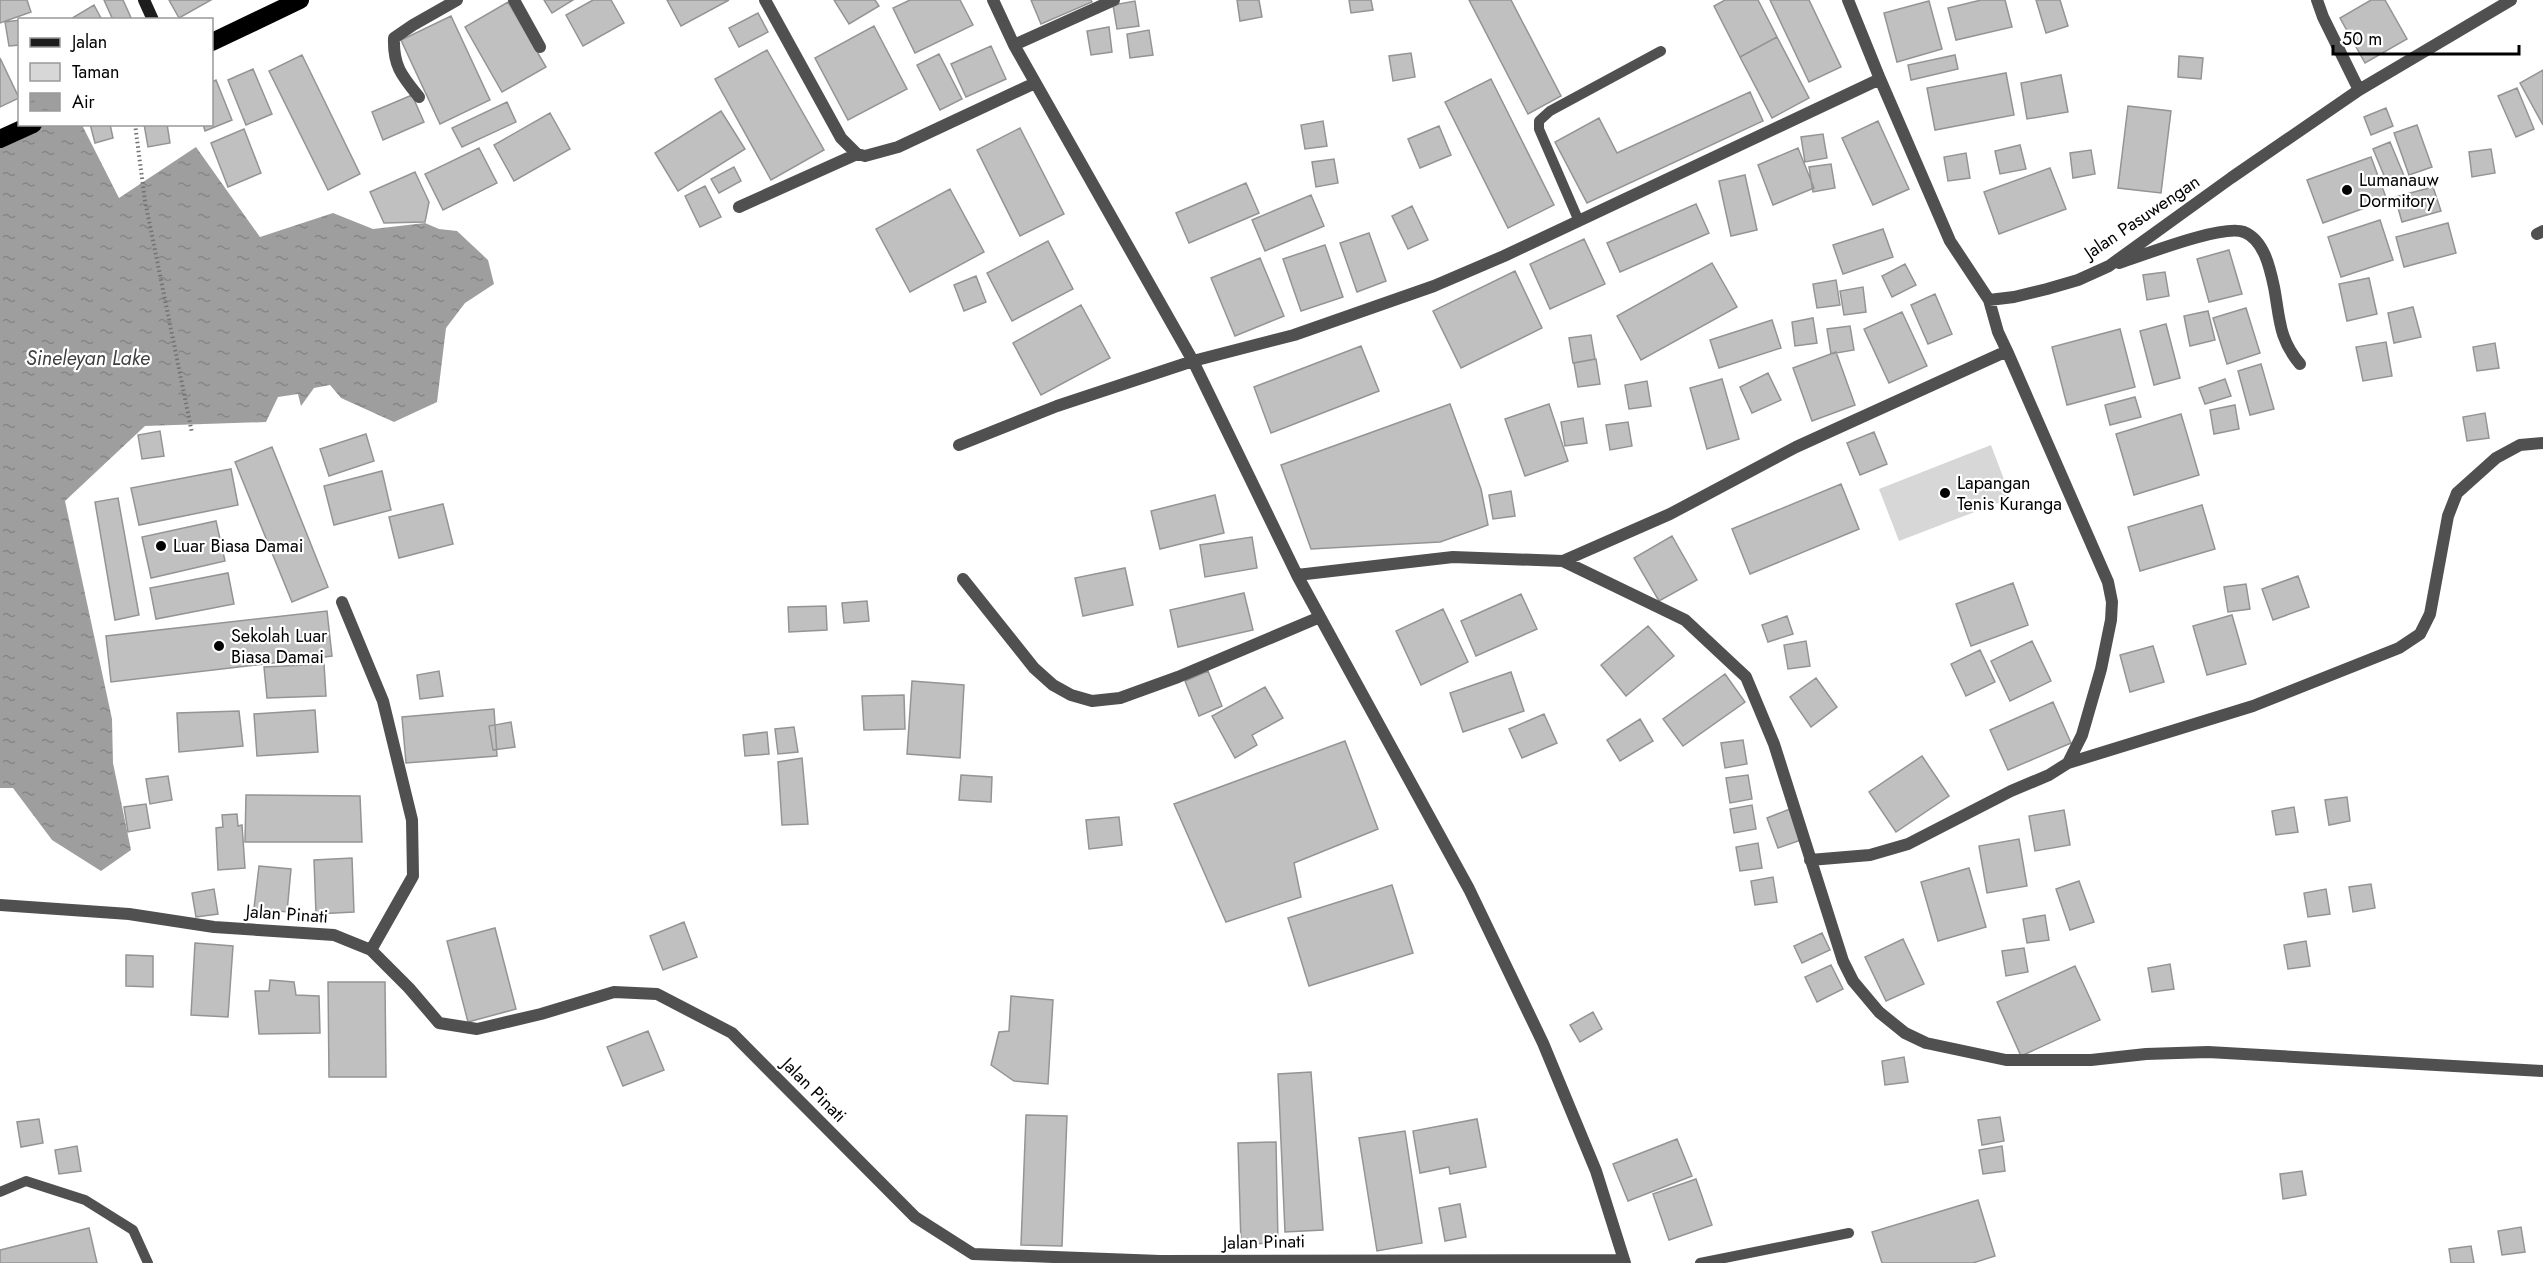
<svg xmlns="http://www.w3.org/2000/svg" width="2543" height="1263" font-family="Jost,sans-serif">
<style>
.park{fill:#d7d7d7}
.water{fill:url(#water-ripples)}
.building{fill:#c0c0c0;stroke:#949494;stroke-width:1.5}
.lines{fill:none;stroke-linecap:round;stroke-linejoin:round}
.path{stroke:#727272;stroke-width:4;stroke-dasharray:1.5 3;stroke-linecap:butt}
.lane{stroke:#505050;stroke-width:10}
.street{stroke:#505050;stroke-width:12}
.secondary{stroke:#1d1d1d;stroke-width:12}
.highway{stroke:#000;stroke-width:18}
.poi-dot{fill:#000;stroke:#fff;stroke-width:2}
.labels{text-anchor:middle;stroke-width:4.5;stroke-linejoin:round;paint-order:stroke}
.poi-label{font-size:18px;fill:#000;stroke:#fff;text-anchor:start}
.street-label{font-size:18px;fill:#000;stroke:#fff}
.water-label{font-size:20px;font-style:italic;fill:#3f3f3f;stroke:#fff}
</style>
<defs>
<pattern id="water-ripples" width="26" height="14" patternUnits="userSpaceOnUse" patternTransform="scale(1.5)"><rect width="26" height="14" fill="#9e9e9e"/><path d="M2 4q2-2 4 0t4 0M15 11q2-2 4 0t4 0" fill="none" stroke="#868686"/></pattern>
</defs>
<rect width="100%" height="100%" fill="#fff"/>
<path class="park" d="M 1991,445 L 2011,498 L 1899,541 L 1879,489 Z"/>
<path class="water" d="M 33,125 L 82,125 L 119,198 L 196,147 L 260,237 L 333,213 L 373,229 L 425,223 L 439,229 L 457,231 L 488,260 L 494,284 L 465,303 L 446,328 L 437,402 L 394,422 L 341,398 L 330,385 L 314,388 L 301,406 L 298,394 L 278,397 L 266,422 L 145,426 L 65,501 L 112,719 L 113,763 L 131,850 L 101,871 L 52,840 L 13,788 L 0,788 L 0,139 Z"/>
<path class="building" d="M 0,0 L 27,0 L 31,12 L 0,23 Z
M 104,0 L 123,0 L 132,20 L 113,20 Z
M 169,0 L 211,0 L 179,18 Z
M 544,0 L 573,0 L 552,13 Z
M 593,0 L 611,0 L 624,23 L 583,46 L 566,15 Z
M 667,0 L 729,0 L 681,26 Z
M 834,0 L 875,0 L 879,6 L 849,24 Z
M 910,0 L 960,0 L 973,25 L 915,53 L 893,8 Z
M 1031,0 L 1091,0 L 1092,2 L 1041,24 Z
M 1237,0 L 1259,0 L 1262,17 L 1240,21 Z
M 1349,0 L 1371,0 L 1373,10 L 1351,13 Z
M 1469,0 L 1511,0 L 1561,96 L 1528,114 Z
M 1725,0 L 1758,0 L 1777,37 L 1740,57 L 1714,6 Z
M 1770,0 L 1809,0 L 1841,67 L 1809,82 Z
M 1981,0 L 2005,0 L 2012,27 L 1956,40 L 1948,8 Z
M 2036,0 L 2060,0 L 2068,26 L 2046,33 Z
M 2371,0 L 2385,0 L 2407,39 L 2365,63 L 2340,18 Z
M 1135,1 L 1139,26 L 1117,29 L 1113,5 Z
M 1929,1 L 1942,49 L 1897,62 L 1884,13 Z
M 508,2 L 546,67 L 502,92 L 465,27 Z
M 94,5 L 102,20 L 69,20 Z
M 758,13 L 768,32 L 739,47 L 729,28 Z
M 451,16 L 490,100 L 440,124 L 401,40 Z
M 20,20 L 20,45 L 9,46 L 5,22 Z
M 874,26 L 907,89 L 848,120 L 815,58 Z
M 1109,27 L 1112,52 L 1091,55 L 1087,31 Z
M 1149,30 L 1153,55 L 1130,58 L 1127,34 Z
M 1777,37 L 1809,98 L 1772,118 L 1740,57 Z
M 991,46 L 1006,79 L 966,97 L 951,64 Z
M 767,50 L 824,150 L 771,180 L 715,79 Z
M 1411,53 L 1415,77 L 1393,81 L 1389,56 Z
M 939,54 L 962,99 L 940,110 L 917,65 Z
M 302,55 L 360,174 L 328,190 L 269,71 Z
M 1955,55 L 1958,69 L 1911,80 L 1908,65 Z
M 2179,56 L 2203,58 L 2201,79 L 2178,77 Z
M 0,58 L 19,98 L 0,107 Z
M 253,69 L 272,114 L 246,125 L 228,80 Z
M 2543,70 L 2543,125 L 2520,83 Z
M 2006,73 L 2014,115 L 1935,130 L 1927,88 Z
M 2061,75 L 2068,112 L 2027,119 L 2021,83 Z
M 1491,79 L 1554,205 L 1508,228 L 1445,102 Z
M 216,80 L 232,120 L 205,131 L 203,124 L 212,124 L 212,82 Z
M 2517,88 L 2534,129 L 2516,137 L 2498,96 Z
M 1750,92 L 1763,121 L 1587,203 L 1555,142 L 1599,118 L 1617,153 Z
M 412,95 L 424,122 L 383,140 L 372,112 Z
M 507,102 L 516,122 L 462,147 L 452,128 Z
M 2128,106 L 2171,111 L 2161,193 L 2118,188 Z
M 2386,108 L 2393,126 L 2371,135 L 2364,117 Z
M 721,111 L 745,149 L 678,191 L 655,153 Z
M 550,113 L 570,149 L 514,181 L 494,145 Z
M 1323,121 L 1327,146 L 1305,149 L 1301,125 Z
M 1878,121 L 1909,189 L 1873,205 L 1842,138 Z
M 90,124 L 110,124 L 113,138 L 95,143 Z
M 144,124 L 167,124 L 170,143 L 148,147 Z
M 2417,125 L 2432,167 L 2409,175 L 2394,133 Z
M 1439,126 L 1451,155 L 1420,168 L 1408,139 Z
M 1020,128 L 1064,214 L 1020,236 L 977,150 Z
M 244,129 L 261,173 L 228,187 L 211,143 Z
M 1823,134 L 1827,158 L 1805,162 L 1801,137 Z
M 2390,142 L 2405,178 L 2388,185 L 2373,149 Z
M 2020,145 L 2026,169 L 2000,174 L 1995,151 Z
M 479,148 L 497,183 L 443,210 L 425,174 Z
M 1798,148 L 1814,188 L 1773,205 L 1758,165 Z
M 2491,149 L 2495,173 L 2472,177 L 2469,152 Z
M 2091,150 L 2095,174 L 2073,178 L 2070,153 Z
M 1966,153 L 1970,178 L 1948,181 L 1944,157 Z
M 2371,157 L 2387,200 L 2323,223 L 2307,180 Z
M 1334,159 L 1338,183 L 1316,187 L 1312,162 Z
M 1831,164 L 1835,188 L 1813,192 L 1809,167 Z
M 734,167 L 741,181 L 719,193 L 711,179 Z
M 2050,168 L 2066,209 L 1999,234 L 1984,192 Z
M 415,172 L 429,202 L 425,222 L 384,223 L 370,192 Z
M 1745,175 L 1757,230 L 1731,236 L 1719,181 Z
M 1246,183 L 1259,213 L 1189,243 L 1176,213 Z
M 705,186 L 721,217 L 700,227 L 685,196 Z
M 2433,187 L 2441,211 L 2402,222 L 2395,197 Z
M 950,189 L 984,252 L 910,292 L 876,229 Z
M 1311,195 L 1324,226 L 1265,251 L 1252,220 Z
M 1696,204 L 1709,233 L 1620,272 L 1607,243 Z
M 1412,206 L 1428,240 L 1408,249 L 1392,216 Z
M 2380,220 L 2393,260 L 2341,277 L 2328,237 Z
M 2448,223 L 2456,253 L 2404,267 L 2396,237 Z
M 1883,229 L 1893,257 L 1843,274 L 1833,245 Z
M 1369,233 L 1386,281 L 1357,292 L 1340,243 Z
M 1584,239 L 1605,284 L 1550,309 L 1530,264 Z
M 1048,241 L 1073,289 L 1012,321 L 987,273 Z
M 1325,245 L 1343,297 L 1301,311 L 1283,259 Z
M 2229,250 L 2242,294 L 2209,302 L 2197,259 Z
M 1260,258 L 1284,316 L 1235,336 L 1211,278 Z
M 1712,263 L 1737,307 L 1641,360 L 1617,316 Z
M 1905,264 L 1916,285 L 1892,297 L 1882,276 Z
M 1515,271 L 1542,328 L 1461,368 L 1433,311 Z
M 2165,272 L 2169,296 L 2147,300 L 2143,275 Z
M 976,276 L 986,302 L 964,311 L 954,285 Z
M 2369,278 L 2377,314 L 2347,321 L 2339,284 Z
M 1836,280 L 1840,305 L 1817,308 L 1813,284 Z
M 1863,287 L 1866,312 L 1844,315 L 1840,291 Z
M 1935,294 L 1952,334 L 1928,344 L 1911,305 Z
M 1081,305 L 1110,358 L 1041,395 L 1013,343 Z
M 2413,307 L 2421,337 L 2394,343 L 2388,313 Z
M 2246,308 L 2260,353 L 2227,364 L 2213,318 Z
M 2208,311 L 2215,340 L 2190,346 L 2184,316 Z
M 1902,312 L 1927,366 L 1889,383 L 1864,329 Z
M 1813,318 L 1817,343 L 1795,346 L 1792,322 Z
M 1772,320 L 1781,348 L 1719,368 L 1710,340 Z
M 2166,324 L 2180,378 L 2154,385 L 2140,331 Z
M 1850,326 L 1854,350 L 1831,354 L 1827,329 Z
M 2120,329 L 2135,387 L 2067,405 L 2052,347 Z
M 1591,335 L 1595,359 L 1573,363 L 1569,338 Z
M 2386,342 L 2392,376 L 2363,381 L 2356,347 Z
M 2495,343 L 2499,368 L 2477,371 L 2473,347 Z
M 1361,346 L 1379,391 L 1271,433 L 1254,387 Z
M 1836,352 L 1855,405 L 1812,421 L 1793,368 Z
M 1596,359 L 1600,384 L 1578,387 L 1574,363 Z
M 2261,364 L 2274,409 L 2250,415 L 2238,371 Z
M 1768,373 L 1781,400 L 1752,413 L 1740,387 Z
M 1722,379 L 1739,439 L 1707,449 L 1690,388 Z
M 2225,379 L 2231,396 L 2205,404 L 2199,388 Z
M 1647,381 L 1651,406 L 1629,409 L 1625,385 Z
M 2135,397 L 2141,417 L 2110,425 L 2105,405 Z
M 1450,404 L 1481,489 L 1488,525 L 1440,542 L 1311,549 L 1281,465 Z
M 1549,404 L 1568,461 L 1525,476 L 1505,419 Z
M 2235,405 L 2239,429 L 2214,434 L 2210,410 Z
M 2485,413 L 2489,438 L 2467,441 L 2463,417 Z
M 2181,414 L 2199,475 L 2134,495 L 2116,434 Z
M 1583,418 L 1587,443 L 1565,446 L 1561,422 Z
M 1628,422 L 1632,446 L 1610,450 L 1606,425 Z
M 160,431 L 164,456 L 142,459 L 138,435 Z
M 1874,432 L 1887,464 L 1860,475 L 1847,443 Z
M 366,434 L 374,461 L 329,476 L 320,449 Z
M 272,447 L 328,587 L 292,602 L 235,462 Z
M 231,469 L 238,505 L 139,525 L 131,488 Z
M 382,471 L 391,510 L 334,525 L 324,486 Z
M 1841,484 L 1859,529 L 1750,574 L 1732,529 Z
M 1511,491 L 1515,516 L 1493,519 L 1489,495 Z
M 1215,495 L 1224,533 L 1160,549 L 1151,511 Z
M 118,498 L 139,615 L 115,620 L 95,502 Z
M 443,504 L 453,544 L 399,558 L 389,517 Z
M 2202,505 L 2215,549 L 2140,571 L 2128,527 Z
M 216,521 L 225,561 L 151,578 L 142,537 Z
M 1672,536 L 1697,580 L 1659,601 L 1634,558 Z
M 1252,537 L 1257,568 L 1205,577 L 1200,545 Z
M 1125,568 L 1133,605 L 1083,616 L 1075,578 Z
M 228,573 L 234,604 L 156,619 L 150,588 Z
M 2298,576 L 2309,607 L 2273,620 L 2262,589 Z
M 2013,583 L 2028,625 L 1971,646 L 1956,604 Z
M 2246,584 L 2250,609 L 2228,612 L 2224,587 Z
M 1244,593 L 1253,630 L 1178,647 L 1170,610 Z
M 1521,594 L 1537,629 L 1476,656 L 1461,621 Z
M 867,601 L 869,621 L 844,623 L 842,603 Z
M 826,606 L 827,630 L 789,632 L 788,607 Z
M 1443,609 L 1468,662 L 1421,685 L 1396,631 Z
M 327,611 L 332,656 L 111,682 L 106,636 Z
M 2232,615 L 2246,664 L 2207,675 L 2193,626 Z
M 1787,616 L 1793,634 L 1768,642 L 1762,625 Z
M 1648,626 L 1674,656 L 1626,696 L 1601,665 Z
M 1806,641 L 1810,666 L 1788,669 L 1784,645 Z
M 2032,641 L 2051,681 L 2010,701 L 1991,661 Z
M 2153,646 L 2164,682 L 2130,692 L 2120,655 Z
M 1980,650 L 1995,682 L 1966,696 L 1951,664 Z
M 324,664 L 326,696 L 267,698 L 264,667 Z
M 439,671 L 443,696 L 420,699 L 417,675 Z
M 1208,671 L 1222,706 L 1199,716 L 1185,681 Z
M 1511,672 L 1524,711 L 1463,732 L 1450,693 Z
M 1725,674 L 1745,702 L 1683,746 L 1663,719 Z
M 1816,678 L 1837,707 L 1811,727 L 1790,697 Z
M 912,681 L 964,685 L 960,758 L 907,754 Z
M 1265,687 L 1283,718 L 1252,735 L 1257,745 L 1235,758 L 1212,716 Z
M 904,695 L 905,729 L 864,730 L 862,696 Z
M 2053,702 L 2071,743 L 2008,770 L 1990,730 Z
M 494,709 L 497,756 L 406,763 L 402,717 Z
M 315,710 L 318,752 L 257,756 L 254,714 Z
M 239,711 L 243,746 L 179,752 L 177,713 Z
M 1544,714 L 1557,743 L 1522,758 L 1509,729 Z
M 1640,719 L 1653,741 L 1620,761 L 1607,740 Z
M 511,722 L 515,747 L 493,750 L 489,726 Z
M 794,727 L 798,752 L 778,754 L 775,729 Z
M 767,732 L 769,754 L 745,756 L 743,735 Z
M 1743,740 L 1747,764 L 1725,768 L 1721,743 Z
M 1345,741 L 1378,829 L 1294,863 L 1301,897 L 1226,922 L 1174,804 Z
M 1922,756 L 1949,796 L 1896,832 L 1869,792 Z
M 802,758 L 808,824 L 782,825 L 778,762 Z
M 961,775 L 992,777 L 991,802 L 959,800 Z
M 1748,775 L 1752,799 L 1730,803 L 1726,778 Z
M 168,776 L 172,800 L 150,804 L 146,779 Z
M 246,795 L 360,796 L 362,842 L 245,842 Z
M 2347,797 L 2350,821 L 2329,825 L 2325,800 Z
M 146,804 L 150,828 L 128,832 L 124,807 Z
M 1752,805 L 1756,829 L 1734,833 L 1730,809 Z
M 2294,807 L 2298,832 L 2276,835 L 2272,811 Z
M 1790,809 L 1801,840 L 1778,848 L 1767,818 Z
M 2064,810 L 2070,845 L 2035,851 L 2029,816 Z
M 237,814 L 238,826 L 242,825 L 245,868 L 218,870 L 216,828 L 223,827 L 222,815 Z
M 1119,817 L 1122,845 L 1089,849 L 1086,820 Z
M 2019,839 L 2027,886 L 1987,893 L 1979,846 Z
M 1758,843 L 1762,868 L 1740,871 L 1736,847 Z
M 352,858 L 354,912 L 316,914 L 314,860 Z
M 259,866 L 291,869 L 287,912 L 254,908 Z
M 1969,868 L 1986,927 L 1938,941 L 1921,882 Z
M 1773,877 L 1777,902 L 1755,905 L 1751,881 Z
M 2079,881 L 2094,922 L 2070,930 L 2056,889 Z
M 2371,884 L 2375,908 L 2353,912 L 2349,887 Z
M 1392,885 L 1413,953 L 1309,986 L 1288,918 Z
M 214,889 L 218,914 L 196,917 L 192,893 Z
M 2326,889 L 2330,914 L 2308,917 L 2304,893 Z
M 2045,915 L 2049,940 L 2027,943 L 2023,919 Z
M 684,922 L 697,957 L 663,970 L 650,936 Z
M 495,928 L 516,1009 L 468,1022 L 447,941 Z
M 1822,933 L 1830,950 L 1802,963 L 1794,946 Z
M 1903,939 L 1924,984 L 1886,1001 L 1865,957 Z
M 2306,941 L 2310,966 L 2288,969 L 2284,945 Z
M 195,943 L 233,946 L 228,1017 L 191,1015 Z
M 2024,948 L 2028,972 L 2006,976 L 2002,951 Z
M 126,955 L 153,956 L 153,987 L 126,986 Z
M 2170,964 L 2174,989 L 2152,992 L 2148,968 Z
M 1831,965 L 1843,989 L 1817,1002 L 1805,977 Z
M 2075,966 L 2100,1020 L 2021,1056 L 1997,1002 Z
M 270,980 L 294,982 L 296,995 L 319,996 L 320,1033 L 259,1034 L 255,991 L 269,991 Z
M 328,982 L 385,982 L 386,1077 L 329,1077 Z
M 1011,996 L 1053,1000 L 1048,1084 L 1014,1081 L 991,1065 L 999,1032 L 1009,1031 Z
M 1593,1012 L 1602,1029 L 1580,1042 L 1570,1025 Z
M 648,1031 L 664,1070 L 623,1086 L 607,1047 Z
M 1904,1057 L 1908,1082 L 1885,1085 L 1882,1061 Z
M 1311,1072 L 1323,1230 L 1285,1232 L 1278,1074 Z
M 1026,1115 L 1067,1116 L 1062,1246 L 1021,1245 Z
M 2000,1117 L 2004,1141 L 1982,1145 L 1978,1120 Z
M 39,1119 L 43,1143 L 21,1147 L 17,1122 Z
M 1477,1119 L 1486,1167 L 1450,1174 L 1449,1167 L 1420,1173 L 1413,1131 Z
M 1405,1131 L 1422,1243 L 1377,1251 L 1359,1138 Z
M 1677,1139 L 1692,1176 L 1628,1201 L 1613,1164 Z
M 1276,1142 L 1278,1243 L 1241,1244 L 1238,1143 Z
M 77,1146 L 81,1171 L 59,1174 L 55,1150 Z
M 2002,1146 L 2005,1171 L 1983,1174 L 1979,1150 Z
M 2302,1171 L 2306,1195 L 2283,1199 L 2280,1174 Z
M 1696,1179 L 1712,1225 L 1669,1240 L 1653,1194 Z
M 1978,1200 L 1995,1256 L 1973,1263 L 1882,1263 L 1872,1232 Z
M 1460,1204 L 1466,1237 L 1445,1241 L 1439,1208 Z
M 2521,1227 L 2525,1252 L 2502,1255 L 2498,1231 Z
M 89,1228 L 97,1263 L 0,1263 L 0,1250 Z
M 2471,1246 L 2474,1263 L 2451,1263 L 2449,1249 Z"/>
<g class="lines">
<path class="path" d="M 135,124 L 145,201 L 192,433"/>
<path class="lane" d="M 1578,219 L 1539,129 L 1539,121 L 1550,111 L 1661,51
M 0,1192 L 26,1181 L 85,1200 L 133,1230 L 148,1263
M 1700,1263 L 1849,1233"/>
<path class="street" d="M 514,0 L 540,47
M 765,0 L 841,138 L 857,154 L 865,156 L 898,147 L 1035,83
M 993,0 L 1014,45 L 1193,361 L 1297,575 L 1453,557 L 1563,561 L 1670,514 L 1796,447 L 2007,351 L 1998,332 L 1989,300
M 1848,0 L 1880,79 L 1950,241 L 1989,300 L 2014,297 L 2047,289 L 2078,280 L 2109,266 L 2231,178 L 2359,90 L 2511,0
M 2317,0 L 2323,17 L 2359,90
M 1014,45 L 1114,0
M 419,97 C 402,76 393,66 394,38 L 413,25 L 457,0
M 739,207 L 857,154
M 2537,234 L 2543,231
M 2119,263 C 2144,255 2222,224 2244,232 C 2264,240 2270,268 2274,287 C 2280,318 2278,338 2300,364
M 959,445 L 1057,406 L 1193,361 L 1294,335 L 1434,286 L 1504,256 L 1880,79
M 1563,561 L 1685,620 L 1746,677 L 1774,744 L 1843,961 L 1853,981 L 1879,1012 L 1905,1033 L 1926,1043 L 2006,1060 L 2091,1060 L 2146,1054 L 2208,1052 L 2543,1071
M 1297,575 L 1469,889 L 1543,1043 L 1596,1171 L 1625,1263
M 963,579 L 1034,668 L 1053,685 L 1071,695 L 1092,701 L 1120,698 L 1178,677 L 1320,617
M 342,602 L 383,701 L 412,820 L 413,876 L 371,950
M 2068,763 L 2253,706 L 2399,648 L 2420,634 L 2430,614 L 2448,516 L 2457,493 L 2496,458 L 2520,445 L 2543,443
M 1810,860 L 1870,855 L 1908,844 L 2011,791 L 2049,775 L 2068,763 L 2082,735 L 2101,669 L 2111,620 L 2112,602 L 2108,582 L 2007,351
M 0,905 L 129,914 L 214,927 L 334,935 L 371,950 L 409,988 L 439,1023 L 477,1029 L 541,1014 L 614,992 L 657,994 L 732,1033 L 915,1217 L 973,1254 L 1160,1261 L 1624,1260"/>
<path class="secondary" d="M 144,0 L 153,20"/>
<path class="highway" d="M 212,42 L 300,0
M 0,139 L 33,124"/>
</g>
<g class="poi-dot">
<circle cx="2347" cy="190" r="6"/>
<circle cx="1945" cy="493" r="6"/>
<circle cx="161" cy="546" r="6"/>
<circle cx="219" cy="646" r="6"/>
</g>
<g class="labels">
<g class="poi-label">
<text x="2359" y="186">Lumanauw<tspan x="2359" dy="21">Dormitory</tspan></text>
<text x="1957" y="489">Lapangan<tspan x="1957" dy="21">Tenis Kuranga</tspan></text>
<text x="173" y="552">Luar Biasa Damai</text>
<text x="231" y="642">Sekolah Luar<tspan x="231" dy="21">Biasa Damai</tspan></text>
</g>
<g class="street-label">
<text transform="translate(2142 217) rotate(-34)" y="6">Jalan Pasuwengan</text>
<text transform="translate(287 914) rotate(4)" y="6">Jalan Pinati</text>
<text transform="translate(814 1090) rotate(45)" y="6">Jalan Pinati</text>
<text transform="translate(1264 1242) rotate(-1)" y="6">Jalan Pinati</text>
</g>
<g class="water-label">
<text x="88" y="365">Sineleyan Lake</text>
</g>
</g>
<rect x="18" y="18" width="195" height="108" fill="#ffffff" stroke="#999999" stroke-width="1.5"/>
<rect x="30" y="38" width="30" height="9" fill="#1d1d1d" stroke="#999999" stroke-width="1.5"/>
<text x="72" y="48" font-size="18" fill="#000000">Jalan</text>
<rect x="30" y="63" width="30" height="18" fill="#d7d7d7" stroke="#999999" stroke-width="1.5"/>
<text x="72" y="78" font-size="18" fill="#000000">Taman</text>
<rect x="30" y="93" width="30" height="18" fill="url(#water-ripples)" stroke="#999999" stroke-width="1.5"/>
<text x="72" y="108" font-size="18" fill="#000000">Air</text>
<path d="M2333 45v9h186v-9" fill="none" stroke="#000000" stroke-width="3"/>
<text x="2342" y="45" font-size="18" fill="#000000" stroke="#ffffff" stroke-width="4.5" paint-order="stroke">50 m</text>
</svg>
